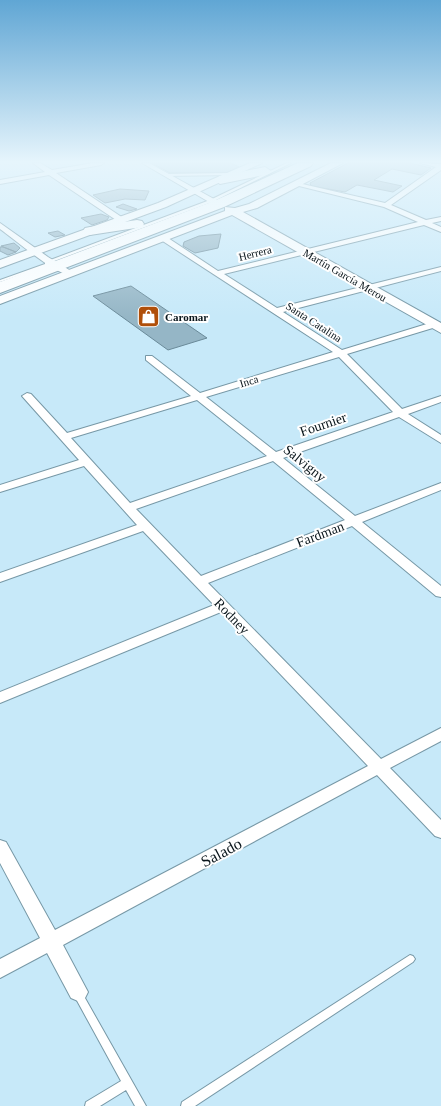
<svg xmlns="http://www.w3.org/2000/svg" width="441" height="1106" font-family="'Times New Roman',serif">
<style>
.building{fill:#95b6c6;stroke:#6a8a99}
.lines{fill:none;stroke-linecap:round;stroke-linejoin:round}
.lane-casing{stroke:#7798a6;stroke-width:2}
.street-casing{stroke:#7798a6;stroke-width:2}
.secondary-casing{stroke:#7798a6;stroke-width:2}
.highway-casing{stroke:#7798a6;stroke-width:2}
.lane{fill:#fff;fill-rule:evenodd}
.street{fill:#fff;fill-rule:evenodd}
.secondary{fill:#fff;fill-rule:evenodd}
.highway{fill:#fff;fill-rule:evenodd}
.labels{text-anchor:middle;stroke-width:4;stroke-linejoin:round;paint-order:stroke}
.far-street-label{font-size:11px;fill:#09151b;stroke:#fff}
.far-poi-label{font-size:11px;font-weight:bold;fill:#09151b;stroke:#fff;text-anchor:start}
.street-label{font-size:14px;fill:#09151b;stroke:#fff}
.near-street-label{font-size:16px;fill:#09151b;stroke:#fff}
</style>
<rect width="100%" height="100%" fill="#c7e9f9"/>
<path class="building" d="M 152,163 L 231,163 L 239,167 L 226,173 L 170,173 Z
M 348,163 L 410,163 L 431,168 L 421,175 L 392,169 L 374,180 L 402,186 L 393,192 L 357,185 L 345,192 L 311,186 L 310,183 Z
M 120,189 L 149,191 L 145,200 L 125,199 L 105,203 L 93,195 Z
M 123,204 L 137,209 L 129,211 L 116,207 Z
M 101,214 L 109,217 L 107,220 L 92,225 L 81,218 Z
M 58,231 L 65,235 L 55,237 L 48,233 Z
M 221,234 L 218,248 L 195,253 L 183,246 L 184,242 L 199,236 Z
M 14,243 L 20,248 L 16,252 L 1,246 Z
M 0,247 L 3,247 L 16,252 L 8,255 L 0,251 Z
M 131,286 L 207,338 L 168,350 L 93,296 Z"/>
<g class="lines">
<defs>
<path id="lane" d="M 287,163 L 291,163 L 212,202 L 49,263 L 49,265 L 0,282 L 0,280 L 45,264 L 45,262 L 210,200 Z
M 230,173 L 232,174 L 231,175 L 166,176 L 164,175 L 166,174 Z
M 410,955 L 413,956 L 415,959 L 413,962 L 195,1106 L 181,1106 L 182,1102 Z
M 78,989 L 81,991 L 146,1106 L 135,1106 L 126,1090 L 100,1106 L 85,1106 L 86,1102 L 121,1081 L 75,997 L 73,994 L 75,991 Z"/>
<path id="street" d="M 33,163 L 40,163 L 52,170 L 93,163 L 104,163 L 101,165 L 56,173 L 126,220 L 119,222 L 49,175 L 0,184 L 0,180 L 45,172 Z
M 142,163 L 149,163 L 223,204 L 216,206 Z
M 420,163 L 441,164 L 441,170 L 391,205 L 426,220 L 441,217 L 441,221 L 432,223 L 441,227 L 441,232 L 424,225 L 224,274 L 277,308 L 441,267 L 441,271 L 283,312 L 342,350 L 430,323 L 436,323 L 436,327 L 347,354 L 402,409 L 441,396 L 441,402 L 408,414 L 441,435 L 441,443 L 399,417 L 283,458 L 355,516 L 441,483 L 441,490 L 362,522 L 441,586 L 441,597 L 436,596 L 352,526 L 208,583 L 381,759 L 441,728 L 441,741 L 390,768 L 441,820 L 441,838 L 435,836 L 377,775 L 63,945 L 88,992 L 85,998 L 78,1001 L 71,998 L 47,953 L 0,978 L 0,959 L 40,938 L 0,863 L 0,840 L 6,842 L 55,930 L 368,766 L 221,612 L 0,703 L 0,692 L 214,605 L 143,531 L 0,582 L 0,573 L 137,525 L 84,466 L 0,492 L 0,485 L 79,460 L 22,396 L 27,393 L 31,394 L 67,433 L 191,396 L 146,360 L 146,356 L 152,356 L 200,393 L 333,352 L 158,238 L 165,236 L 218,271 L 418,222 L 384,207 L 295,185 L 298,183 L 385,203 L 436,167 ZM 339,357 L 393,412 L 276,452 L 206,397 ZM 197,400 L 267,456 L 130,503 L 71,438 ZM 273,461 L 345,520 L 201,576 L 136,509 Z
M 0,223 L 48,257 L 71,271 L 71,275 C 57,276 13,238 0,229 Z"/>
<path id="secondary" d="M 250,163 L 262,163 L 166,207 L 0,268 L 0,260 L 158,203 Z
M 331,163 L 343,163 L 257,208 L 243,212 L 441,323 L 441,333 L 232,215 L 0,304 L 0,296 L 225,211 L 225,207 L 235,208 L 249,204 Z"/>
<path id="highway" d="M 298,163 L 313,163 L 311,166 L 224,207 L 0,293 L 0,282 L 214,201 Z
M 265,167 L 271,171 L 269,174 L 220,184 L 214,180 L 220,176 Z
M 137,220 L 142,221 L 144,224 L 142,227 L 90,235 L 85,234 L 83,231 L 85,228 L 90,227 Z"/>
</defs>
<use href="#lane" class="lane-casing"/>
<use href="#street" class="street-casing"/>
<use href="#secondary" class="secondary-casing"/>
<use href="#highway" class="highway-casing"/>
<use href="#lane" class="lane"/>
<use href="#street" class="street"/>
<use href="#secondary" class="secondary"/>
<use href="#highway" class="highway"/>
</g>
<linearGradient id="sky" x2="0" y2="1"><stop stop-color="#60a6d4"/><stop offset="0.51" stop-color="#e6f5fc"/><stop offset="1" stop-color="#e6f5fc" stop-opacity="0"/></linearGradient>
<rect width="441" height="317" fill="url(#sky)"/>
<defs>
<symbol id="shop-square" viewBox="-11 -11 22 22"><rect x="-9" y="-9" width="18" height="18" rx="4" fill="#b04f0a" stroke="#fff"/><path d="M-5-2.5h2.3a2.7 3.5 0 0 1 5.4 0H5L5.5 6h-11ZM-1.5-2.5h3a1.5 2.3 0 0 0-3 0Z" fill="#fff"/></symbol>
</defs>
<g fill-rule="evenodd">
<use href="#shop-square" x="136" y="304" width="25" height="25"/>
</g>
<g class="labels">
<g class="far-street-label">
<text transform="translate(255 253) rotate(-14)" y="4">Herrera</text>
<text transform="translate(345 275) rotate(30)" y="4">Martín García Merou</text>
<text transform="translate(314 322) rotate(33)" y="4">Santa Catalina</text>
<text transform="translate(249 381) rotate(-17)" y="4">Inca</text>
</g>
<g class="far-poi-label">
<text x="165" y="321">Caromar</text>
</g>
<g class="street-label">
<text transform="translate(323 424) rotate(-19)" y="5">Fournier</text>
<text transform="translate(305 463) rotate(39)" y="5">Salvigny</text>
<text transform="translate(320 534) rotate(-21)" y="5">Fardman</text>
<text transform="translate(232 616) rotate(46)" y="5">Rodney</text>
</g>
<g class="near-street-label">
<text transform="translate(221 852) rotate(-28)" y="6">Salado</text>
</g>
</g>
</svg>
